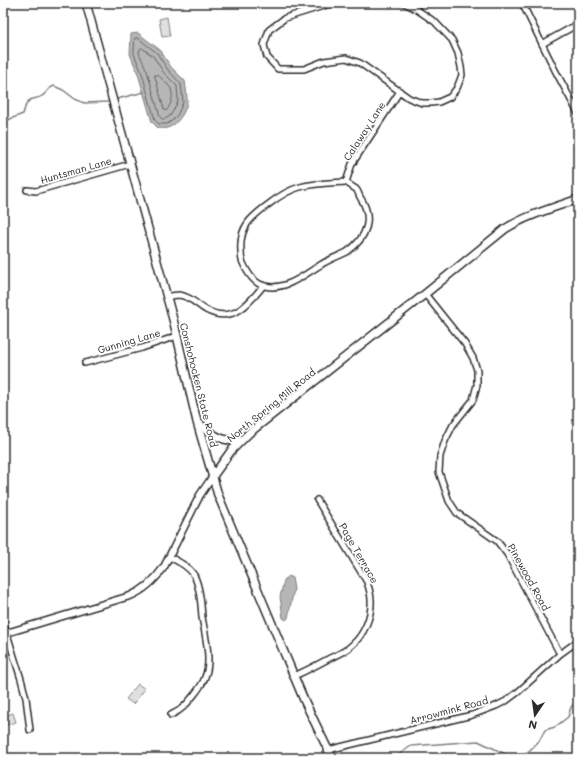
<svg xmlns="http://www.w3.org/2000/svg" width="581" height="761" font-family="Mali,sans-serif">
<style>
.green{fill:#e0e0e0;stroke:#868686}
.water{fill:#b6b6b6;stroke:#7e7e7e}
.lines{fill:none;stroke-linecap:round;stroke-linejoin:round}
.shore{stroke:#636363;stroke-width:1}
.stream{stroke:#7e7e7e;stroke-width:1.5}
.minor-casing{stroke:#2b2b2b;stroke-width:8}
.tertiary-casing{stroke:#2b2b2b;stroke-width:9}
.secondary-casing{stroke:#2b2b2b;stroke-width:10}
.minor{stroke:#fff;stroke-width:5}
.tertiary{stroke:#fff;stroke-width:6}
.secondary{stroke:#fff;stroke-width:7}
.labels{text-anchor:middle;stroke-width:3.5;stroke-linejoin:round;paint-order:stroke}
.street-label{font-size:10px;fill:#2b2b2b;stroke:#fff}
</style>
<rect width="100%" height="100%" fill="#fff"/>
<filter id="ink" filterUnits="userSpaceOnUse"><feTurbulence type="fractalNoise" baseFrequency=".025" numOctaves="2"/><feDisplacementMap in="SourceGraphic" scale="8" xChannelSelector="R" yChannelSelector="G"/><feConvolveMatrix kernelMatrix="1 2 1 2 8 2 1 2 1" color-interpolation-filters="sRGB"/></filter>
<g filter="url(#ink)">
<path class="green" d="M 167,17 L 170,36 L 162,37 L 159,19 Z
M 138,684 L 145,689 L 133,704 L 126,699 Z
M 13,713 L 16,722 L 3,726 L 3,716 Z"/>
<path class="water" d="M 138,33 L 160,50 L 171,67 L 185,81 C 186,88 187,94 187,101 C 187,110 177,126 167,128 C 165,129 160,128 158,128 L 152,122 L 138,74 L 130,54 L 131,34 Z
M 289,576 L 292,578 L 294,589 L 288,618 L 286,620 L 283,618 L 280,597 L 284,580 Z"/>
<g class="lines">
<path class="shore" d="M 135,38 L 138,38 L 157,53 L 168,70 L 181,84 L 183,102 L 178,114 L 173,120 L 167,124 L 159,124 L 155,120 L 142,73 L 134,54 Z
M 142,48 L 153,56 L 164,73 L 177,86 L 178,101 L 176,106 L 170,116 L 165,119 L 162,119 L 160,117 L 147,71 L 139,53 L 140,49 Z
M 155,75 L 158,75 C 161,78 170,86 171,89 C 174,97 171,105 166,111 L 164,109 L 155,77 Z"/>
<path class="stream" d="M 117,99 L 144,92
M 3,123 L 10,119 L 23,114 C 25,108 26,100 33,99 C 36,98 39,98 42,96 C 48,93 46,89 54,86 L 63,90 L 75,99 L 84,103 L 108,102
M 394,758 L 411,746 L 478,741 L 512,757 L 520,757 L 530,750 L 539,741 L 545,730 L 555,727 L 568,717 L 571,707 L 578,700"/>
<defs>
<path id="minor" d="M 333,3 L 285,18 L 269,30 L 264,45 L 267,57 L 278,69 L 304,69 L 324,61 L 346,58 L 360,63 L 409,98 L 422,103 L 431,103 L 439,102 L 450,97 L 457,88 L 462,75 L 461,67 L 458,53 L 452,40 L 435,22 L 416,9 L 404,3
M 522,3 L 555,70 L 578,113
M 542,44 L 578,24
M 346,182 C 349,185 353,187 356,189 C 358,191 359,195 360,197 C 374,218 367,238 347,252 C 339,256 330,259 322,264 C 305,274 286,291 265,286 C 254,284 247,272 243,263 C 241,259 241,255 241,251 C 239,227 251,217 269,204 C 278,197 289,190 300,187 C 315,183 331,183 346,182 Z
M 346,182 L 352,164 L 400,91
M 27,190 L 36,191 L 130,164
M 425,294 L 465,344 L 473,358 L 477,370 L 477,385 L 473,400 L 453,425 L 445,441 L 440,456 L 439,472 L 449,501 L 457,513 L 497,541 L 507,554 L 560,654
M 167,297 C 171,296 175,295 179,295 C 190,296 197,305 206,310 C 232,324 248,305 263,286
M 85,363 L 142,348 L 177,336
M 170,557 C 179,562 188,566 194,575 C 200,588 201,603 202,617 C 205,635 212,661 205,677 C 203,684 198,690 194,695 C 186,705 182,710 171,715
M 3,621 L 21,679 L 26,698 L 30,730
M 294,676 C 306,671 317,665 328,659 C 336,655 345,652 352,645 C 364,635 372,616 371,600 C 371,594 369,588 367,582 L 317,500
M 328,750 L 472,715 L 496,706 L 506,701 L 518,692 L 560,654 L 578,641"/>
<path id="tertiary" d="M 3,634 L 130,596 C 145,590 155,580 164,567 L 200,495 L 213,476"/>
<path id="secondary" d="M 86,3 L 174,323 L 197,422 L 218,495 L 304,700 L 332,758
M 197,422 C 214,435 219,441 240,441
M 213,476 L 231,451 L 249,433 L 425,294 L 505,229 C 527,215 553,208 578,199"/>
</defs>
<use href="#minor" class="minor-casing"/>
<use href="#tertiary" class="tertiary-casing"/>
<use href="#secondary" class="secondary-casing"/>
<use href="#minor" class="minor"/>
<use href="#tertiary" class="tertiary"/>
<use href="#secondary" class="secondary"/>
</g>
</g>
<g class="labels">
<g class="street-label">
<text transform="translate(364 131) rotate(-57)" y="4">Calaway Lane</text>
<text transform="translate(76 170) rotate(-16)" y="4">Huntsman Lane</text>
<text transform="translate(129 341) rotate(-16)" y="4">Gunning Lane</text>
<text transform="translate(199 385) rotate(76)" y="4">Conshohocken State Road</text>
<text transform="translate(271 405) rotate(-39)" y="4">North Spring Mill Road</text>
<text transform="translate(359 553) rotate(60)" y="4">Page Terrace</text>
<text transform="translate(529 577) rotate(61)" y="4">Pinewood Road</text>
<text transform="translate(449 710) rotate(-15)" y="4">Arrowmink Road</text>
</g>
</g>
<rect width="581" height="761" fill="none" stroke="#fff" stroke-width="16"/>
<rect x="8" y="8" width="565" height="745" fill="none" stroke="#2b2b2b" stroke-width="1.5" filter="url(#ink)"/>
<g transform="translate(535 715) rotate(193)" stroke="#ffffff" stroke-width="3" paint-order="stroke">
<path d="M0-3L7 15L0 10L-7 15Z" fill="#2b2b2b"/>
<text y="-6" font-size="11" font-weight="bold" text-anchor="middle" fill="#2b2b2b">N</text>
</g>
</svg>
